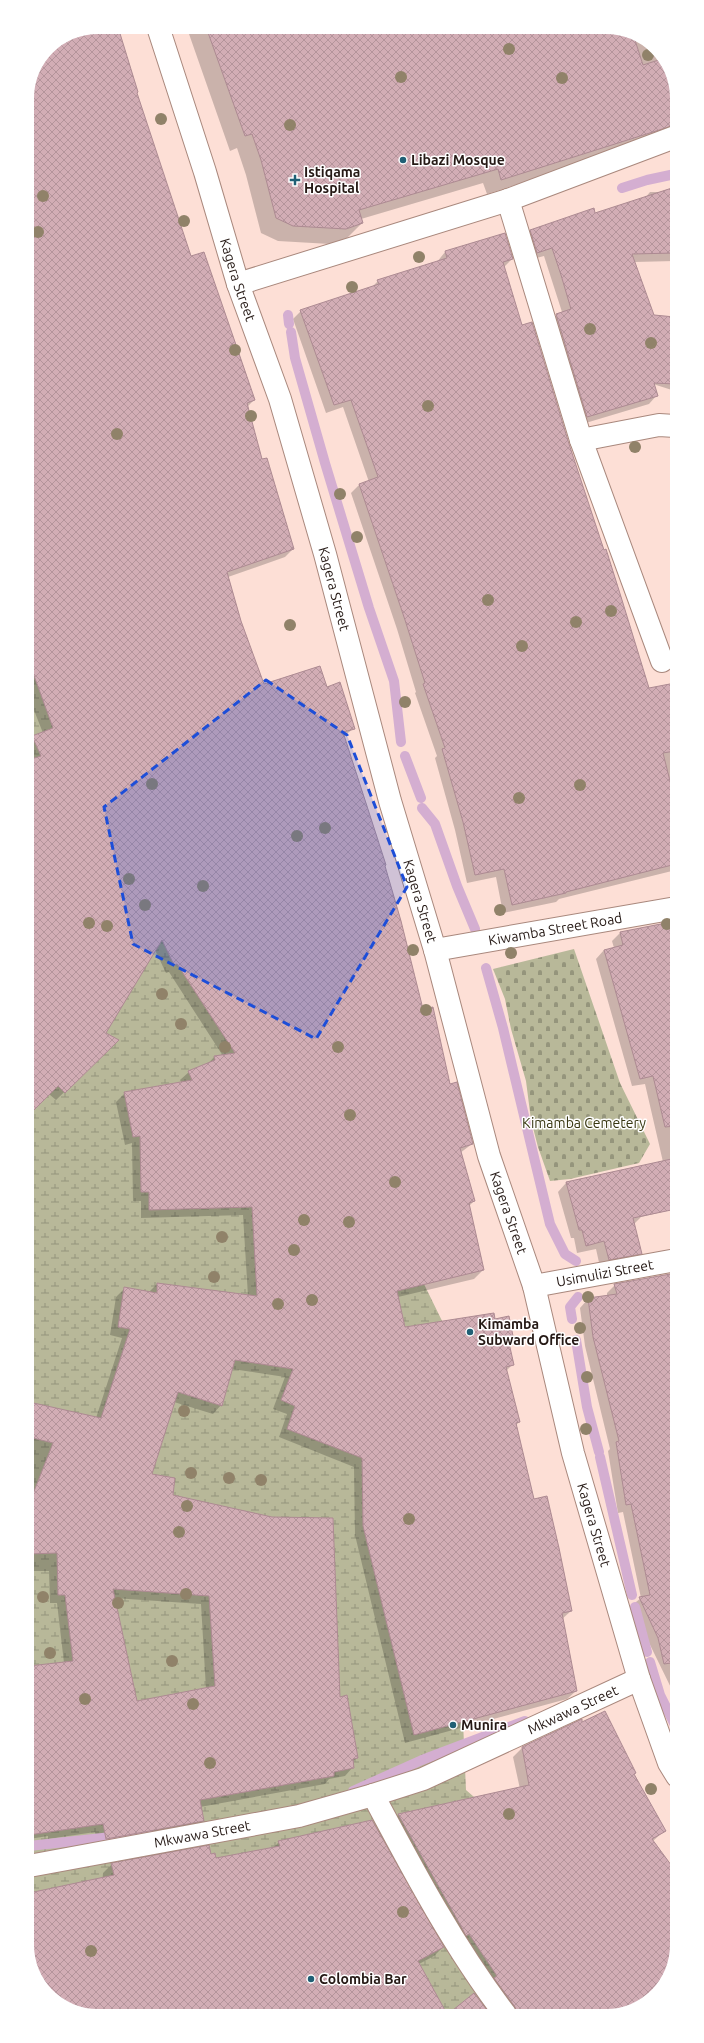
<svg xmlns="http://www.w3.org/2000/svg" width="704" height="2043" font-family="Ubuntu,sans-serif">
<style>
.wetland{fill:url(#wetland-marsh)}
.cemetery{fill:url(#cemetery-stones)}
.shadow{fill:#0003;fill-rule:evenodd}
.lines{fill:none;stroke-linecap:round;stroke-linejoin:round}
.stream{stroke:#d4aed1;stroke-width:10}
.building{fill:url(#building-cross-hatch);stroke:#ad8a92;fill-rule:evenodd}
.minor-casing{stroke:#a9887d;stroke-width:24}
.minor{stroke:#fff;stroke-width:22}
.tree{fill:#908269}
.marked{fill:#1d4ed8;fill-opacity:0.2;stroke:#1d4ed8;stroke-width:3;stroke-dasharray:8 5;stroke-linejoin:round}
.poi-dot{fill:#205f75;stroke:#fff;stroke-width:1.5}
.labels{text-anchor:middle;stroke-width:3;stroke-linejoin:round;paint-order:stroke}
.poi-label{font-size:14px;font-weight:bold;fill:#251915;stroke:#fff;text-anchor:start}
.street-label{font-size:14px;fill:#251915;stroke:#fff}
.park-label{font-size:14px;fill:#373610;stroke:#fff}
</style>
<defs>
<pattern id="wetland-marsh" width="20" height="14" patternUnits="userSpaceOnUse"><rect width="20" height="14" fill="#b8b899"/><path d="M1 5h8M5 5V1M11 12h8M15 12V8" fill="none" stroke="#95957c"/></pattern>
<pattern id="cemetery-stones" width="16" height="16" patternUnits="userSpaceOnUse"><rect width="16" height="16" fill="#b8b899"/><path d="M2 7V4a2 2 0 0 1 4 0v3zM10 15v-3a2 2 0 0 1 4 0v3z" fill="#95957c"/></pattern>
<pattern id="building-cross-hatch" width="8" height="8" patternUnits="userSpaceOnUse"><rect width="8" height="8" fill="#d2adb5"/><path d="M0 0l8 8M0 8l8-8" fill="none" stroke="#b4949b"/></pattern>
</defs>
<rect width="100%" height="100%" fill="#fddfd6"/>
<path class="wetland" d="M 28,467 L 80,581 L 446,1329 L 466,1790 L 636,1938 L 624,2014 L 93,2016 L 29,1963 Z"/>
<path class="cemetery" d="M 574,949 L 620,1083 L 650,1144 L 639,1163 L 570,1179 L 550,1181 L 538,1147 L 531,1120 L 526,1081 L 511,1029 L 505,999 L 493,969 Z"/>
<path class="shadow" d="M 98,27 L 117,27 L 136,93 L 191,258 L 234,345 L 236,344 L 254,400 L 247,407 L 261,460 L 293,549 L 285,557 L 228,577 L 240,621 L 263,685 L 326,688 L 354,728 L 343,737 L 384,866 L 423,1010 L 472,1144 L 460,1153 L 474,1201 L 468,1207 L 483,1270 L 474,1279 L 398,1297 L 404,1329 L 494,1320 L 513,1341 L 509,1346 L 513,1364 L 506,1371 L 519,1422 L 516,1425 L 533,1500 L 571,1611 L 562,1619 L 576,1691 L 567,1699 L 405,1743 L 355,1535 L 354,1467 L 279,1437 L 287,1414 L 273,1409 L 285,1377 L 232,1369 L 221,1405 L 213,1414 L 174,1402 L 151,1475 L 171,1496 L 339,1698 L 357,1758 L 352,1762 L 353,1767 L 345,1776 L 329,1779 L 325,1784 L 200,1807 L 203,1821 L 194,1829 L 98,1847 L 95,1832 L 48,1839 L 48,1836 L 29,1839 L 29,1667 L 64,1663 L 57,1603 L 50,1603 L 49,1571 L 29,1571 L 29,1403 L 96,1418 L 122,1338 L 110,1335 L 116,1297 L 125,1288 L 149,1292 L 157,1284 L 248,1296 L 243,1215 L 141,1218 L 141,1201 L 133,1201 L 132,1143 L 125,1145 L 116,1102 L 125,1093 L 182,1083 L 180,1080 L 189,1072 L 207,1065 L 214,1057 L 223,1056 L 169,972 L 166,973 L 155,950 L 105,1033 L 117,1041 L 56,1100 L 49,1094 L 28,895 L 28,739 L 43,733 L 28,695 L 27,93 L 48,48 L 71,32 ZM 114,1598 L 201,1604 L 206,1689 L 136,1702 Z
M 192,27 L 611,27 L 653,44 L 675,80 L 675,96 L 672,96 L 675,103 L 675,128 L 666,137 L 487,194 L 483,183 L 361,219 L 362,223 L 347,238 L 330,244 L 278,241 L 261,233 L 246,175 L 237,148 L 230,151 L 189,34 L 193,30 Z
M 650,192 L 675,192 L 675,261 L 634,262 L 653,316 L 675,318 L 675,391 L 653,384 L 657,395 L 649,404 L 579,425 L 548,323 L 562,312 L 544,256 L 529,260 L 522,239 L 531,230 L 594,215 L 645,198 Z
M 504,235 L 512,259 L 504,267 L 521,326 L 568,444 L 648,689 L 675,684 L 676,870 L 559,899 L 556,902 L 503,913 L 496,877 L 467,883 L 455,830 L 435,758 L 437,756 L 415,693 L 416,692 L 397,629 L 351,493 L 359,485 L 369,482 L 343,407 L 326,413 L 293,319 L 301,311 L 372,287 L 378,281 L 437,262 L 445,252 Z
M 676,921 L 676,1197 L 673,1198 L 674,1203 L 666,1211 L 641,1217 L 634,1224 L 641,1253 L 632,1262 L 600,1267 L 596,1249 L 577,1253 L 574,1238 L 571,1238 L 558,1192 L 566,1183 L 663,1162 L 645,1084 L 632,1086 L 596,959 L 604,950 L 614,948 L 612,941 L 620,933 Z
M 676,1274 L 677,1700 L 631,1606 L 641,1598 L 623,1512 L 618,1513 L 608,1451 L 610,1449 L 585,1346 L 580,1308 L 588,1299 L 607,1296 L 607,1293 L 615,1285 Z
M 582,1724 L 633,1774 L 664,1831 L 653,1841 L 677,1946 L 662,1989 L 624,2014 L 505,2014 L 389,1824 L 398,1815 L 520,1789 L 513,1757 L 522,1748 Z
M 279,1842 L 443,1947 L 434,1956 L 419,1964 L 446,2014 L 93,2016 L 103,1873 L 112,1864 L 210,1855 L 215,1860 L 272,1849 Z
M 474,1995 L 488,2014 L 449,2014 Z"/>
<g class="lines">
<path class="stream" d="M 622,188 L 647,180 L 675,174
M 288,315 L 289,324
M 291,332 L 295,358 L 325,463 L 369,608 L 394,681 L 401,742
M 405,756 L 421,798
M 422,808 L 435,824 L 457,886 L 475,929
M 486,968 L 503,1028 L 550,1224 L 565,1254 L 576,1261
M 572,1319 L 570,1307 L 578,1297
M 576,1340 L 587,1407 L 599,1452
M 600,1457 L 632,1595
M 635,1607 L 647,1652
M 650,1662 L 660,1695 L 677,1729
M 353,1791 L 422,1760 L 525,1721
M 29,1846 L 148,1833"/>
</g>
<path class="building" d="M 98,27 L 118,27 L 138,92 L 137,93 L 191,256 L 204,252 L 255,400 L 247,403 L 262,459 L 267,458 L 294,549 L 227,572 L 241,621 L 264,684 L 320,666 L 327,687 L 340,682 L 355,729 L 343,732 L 386,865 L 385,866 L 401,921 L 423,1009 L 433,1007 L 450,1084 L 457,1082 L 473,1144 L 460,1148 L 475,1201 L 469,1203 L 484,1270 L 397,1291 L 405,1327 L 494,1313 L 495,1319 L 509,1316 L 514,1341 L 509,1343 L 514,1365 L 506,1367 L 520,1422 L 516,1423 L 534,1499 L 547,1496 L 559,1548 L 572,1611 L 562,1613 L 577,1691 L 414,1735 L 363,1526 L 362,1458 L 287,1429 L 295,1406 L 281,1400 L 293,1369 L 235,1360 L 222,1406 L 178,1392 L 152,1474 L 175,1478 L 173,1495 L 272,1517 L 333,1518 L 340,1697 L 347,1695 L 358,1758 L 353,1759 L 354,1768 L 334,1772 L 334,1776 L 200,1800 L 204,1821 L 106,1839 L 103,1824 L 29,1835 L 29,1666 L 73,1661 L 65,1595 L 58,1595 L 57,1553 L 29,1554 L 29,1504 L 53,1443 L 29,1437 L 29,1402 L 101,1418 L 130,1329 L 118,1327 L 124,1287 L 157,1293 L 157,1283 L 257,1296 L 252,1207 L 149,1210 L 149,1192 L 141,1192 L 140,1136 L 133,1137 L 124,1092 L 192,1080 L 188,1071 L 215,1060 L 214,1056 L 235,1053 L 177,964 L 174,965 L 162,940 L 106,1033 L 119,1040 L 65,1093 L 58,1086 L 28,1116 L 28,760 L 41,756 L 32,736 L 53,728 L 28,659 L 27,93 L 48,48 L 71,32 ZM 113,1589 L 209,1596 L 215,1686 L 137,1701 Z
M 206,27 L 611,27 L 634,37 L 643,65 L 662,59 L 675,100 L 675,125 L 501,180 L 498,169 L 359,210 L 363,223 L 346,229 L 293,226 L 276,218 L 261,160 L 252,134 L 245,136 Z
M 675,187 L 675,253 L 632,254 L 654,315 L 675,317 L 675,384 L 654,383 L 658,396 L 587,417 L 556,314 L 571,309 L 561,275 L 552,248 L 537,253 L 530,230 L 594,208 L 595,213 Z
M 505,233 L 513,259 L 503,262 L 522,325 L 532,322 L 569,444 L 604,550 L 606,549 L 622,600 L 649,688 L 675,683 L 675,751 L 663,753 L 676,805 L 676,864 L 566,892 L 566,893 L 512,905 L 504,869 L 475,875 L 463,822 L 442,749 L 445,748 L 423,684 L 425,683 L 405,620 L 359,484 L 378,477 L 351,400 L 334,405 L 300,310 L 379,284 L 377,280 L 447,258 L 445,251 Z
M 676,921 L 676,1126 L 665,1127 L 653,1076 L 640,1079 L 604,950 L 623,945 L 620,932 Z
M 676,1158 L 676,1209 L 633,1218 L 642,1254 L 609,1260 L 604,1241 L 586,1246 L 582,1230 L 579,1230 L 566,1182 Z
M 676,1273 L 676,1555 L 677,1675 L 671,1663 L 664,1664 L 658,1638 L 639,1597 L 650,1595 L 631,1504 L 626,1505 L 616,1442 L 619,1441 L 593,1337 L 588,1298 L 617,1294 L 614,1284 Z
M 605,1711 L 636,1773 L 634,1774 L 666,1831 L 652,1839 L 677,1873 L 677,1946 L 662,1989 L 624,2014 L 517,2014 L 515,2007 L 494,1978 L 497,1976 L 469,1934 L 466,1936 L 462,1928 L 398,1814 L 529,1785 L 522,1747 L 582,1719 L 582,1722 Z
M 372,1820 L 444,1947 L 418,1961 L 447,2014 L 93,2016 L 51,1999 L 29,1963 L 29,1893 L 114,1875 L 111,1863 L 209,1845 L 211,1854 L 215,1853 L 216,1858 L 280,1846 L 278,1841 Z
M 474,1993 L 490,2014 L 448,2014 Z"/>
<g class="lines">
<defs>
<g id="minor">
<path id="s1" d="M 158,27 L 205,172 L 238,284 L 280,399 L 325,554 L 390,801 L 435,950 L 489,1156 L 534,1286 L 573,1453 L 639,1679 L 669,1763 L 677,1776"/>
<path d="M 508,200 L 581,440 L 662,661"/>
<path d="M 238,284 L 508,200 L 675,137"/>
<path d="M 581,440 L 659,425 L 675,426"/>
<path id="s2" d="M 435,950 L 676,908"/>
<path id="s3" d="M 534,1286 L 676,1260"/>
<path d="M 373,1795 C 413,1870 453,1946 505,2014"/>
<path id="s4" d="M 29,1866 L 299,1816 L 373,1795 L 423,1779 L 639,1679"/>
</g>
</defs>
<use href="#minor" class="minor-casing"/>
<use href="#minor" class="minor"/>
</g>
<g class="tree">
<circle cx="509" cy="49" r="6"/>
<circle cx="648" cy="55" r="6"/>
<circle cx="401" cy="77" r="6"/>
<circle cx="562" cy="78" r="6"/>
<circle cx="161" cy="119" r="6"/>
<circle cx="290" cy="125" r="6"/>
<circle cx="43" cy="196" r="6"/>
<circle cx="184" cy="221" r="6"/>
<circle cx="38" cy="232" r="6"/>
<circle cx="419" cy="257" r="6"/>
<circle cx="352" cy="287" r="6"/>
<circle cx="590" cy="329" r="6"/>
<circle cx="651" cy="343" r="6"/>
<circle cx="235" cy="350" r="6"/>
<circle cx="428" cy="406" r="6"/>
<circle cx="251" cy="416" r="6"/>
<circle cx="117" cy="434" r="6"/>
<circle cx="635" cy="447" r="6"/>
<circle cx="340" cy="494" r="6"/>
<circle cx="357" cy="537" r="6"/>
<circle cx="488" cy="600" r="6"/>
<circle cx="611" cy="611" r="6"/>
<circle cx="576" cy="622" r="6"/>
<circle cx="290" cy="625" r="6"/>
<circle cx="522" cy="646" r="6"/>
<circle cx="405" cy="702" r="6"/>
<circle cx="152" cy="784" r="6"/>
<circle cx="580" cy="785" r="6"/>
<circle cx="519" cy="798" r="6"/>
<circle cx="325" cy="828" r="6"/>
<circle cx="297" cy="836" r="6"/>
<circle cx="129" cy="879" r="6"/>
<circle cx="203" cy="886" r="6"/>
<circle cx="145" cy="905" r="6"/>
<circle cx="500" cy="910" r="6"/>
<circle cx="89" cy="923" r="6"/>
<circle cx="667" cy="924" r="6"/>
<circle cx="107" cy="926" r="6"/>
<circle cx="413" cy="950" r="6"/>
<circle cx="511" cy="953" r="6"/>
<circle cx="162" cy="994" r="6"/>
<circle cx="426" cy="1010" r="6"/>
<circle cx="181" cy="1024" r="6"/>
<circle cx="225" cy="1047" r="6"/>
<circle cx="338" cy="1047" r="6"/>
<circle cx="350" cy="1115" r="6"/>
<circle cx="395" cy="1182" r="6"/>
<circle cx="304" cy="1220" r="6"/>
<circle cx="349" cy="1222" r="6"/>
<circle cx="222" cy="1237" r="6"/>
<circle cx="294" cy="1250" r="6"/>
<circle cx="214" cy="1277" r="6"/>
<circle cx="588" cy="1297" r="6"/>
<circle cx="312" cy="1300" r="6"/>
<circle cx="278" cy="1304" r="6"/>
<circle cx="580" cy="1328" r="6"/>
<circle cx="587" cy="1377" r="6"/>
<circle cx="184" cy="1411" r="6"/>
<circle cx="586" cy="1429" r="6"/>
<circle cx="191" cy="1473" r="6"/>
<circle cx="229" cy="1478" r="6"/>
<circle cx="261" cy="1480" r="6"/>
<circle cx="187" cy="1506" r="6"/>
<circle cx="409" cy="1519" r="6"/>
<circle cx="179" cy="1532" r="6"/>
<circle cx="186" cy="1594" r="6"/>
<circle cx="43" cy="1597" r="6"/>
<circle cx="118" cy="1603" r="6"/>
<circle cx="50" cy="1653" r="6"/>
<circle cx="172" cy="1661" r="6"/>
<circle cx="85" cy="1699" r="6"/>
<circle cx="193" cy="1704" r="6"/>
<circle cx="210" cy="1763" r="6"/>
<circle cx="651" cy="1789" r="6"/>
<circle cx="509" cy="1814" r="6"/>
<circle cx="403" cy="1912" r="6"/>
<circle cx="91" cy="1951" r="6"/>
</g>
<path class="marked" d="M 266,680 L 347,735 L 407,887 L 316,1039 L 133,944 L 104,807 Z"/>
<g class="poi-dot">
<circle cx="403" cy="160" r="4"/>
<path d="M293 174h4v4h4v4h-4v4h-4v-4h-4v-4h4z"/>
<circle cx="470" cy="1332" r="4"/>
<circle cx="453" cy="1725" r="4"/>
<circle cx="311" cy="1979" r="4"/>
</g>
<g class="labels">
<g class="poi-label">
<text x="411" y="165">Libazi Mosque</text>
<text x="304" y="177">Istiqama<tspan x="304" dy="16">Hospital</tspan></text>
<text x="478" y="1329">Kimamba<tspan x="478" dy="16">Subward Office</tspan></text>
<text x="461" y="1730">Munira</text>
<text x="319" y="1984">Colombia Bar</text>
</g>
<g class="street-label">
<text dy="5" stroke="none"><textPath href="#s1" startOffset="265">Kagera Street</textPath></text>
<text dy="5" stroke="none"><textPath href="#s1" startOffset="589">Kagera Street</textPath></text>
<text dy="5" stroke="none"><textPath href="#s1" startOffset="913">Kagera Street</textPath></text>
<text dy="5" stroke="none"><textPath href="#s2" startOffset="122">Kiwamba Street Road</textPath></text>
<text dy="5" stroke="none"><textPath href="#s1" startOffset="1237">Kagera Street</textPath></text>
<text dy="5" stroke="none"><textPath href="#s3" startOffset="72">Usimulizi Street</textPath></text>
<text dy="5" stroke="none"><textPath href="#s1" startOffset="1561">Kagera Street</textPath></text>
<text dy="5" stroke="none"><textPath href="#s4" startOffset="569">Mkwawa Street</textPath></text>
<text dy="5" stroke="none"><textPath href="#s4" startOffset="176">Mkwawa Street</textPath></text>
</g>
<g class="park-label">
<text x="584" y="1128">Kimamba Cemetery</text>
</g>
</g>
<path d="M0 0H704V2043H0ZM98 34H606A64 64 0 0 1 670 98V1945A64 64 0 0 1 606 2009H98A64 64 0 0 1 34 1945V98A64 64 0 0 1 98 34Z" fill="#fff" fill-rule="evenodd"/>
</svg>
